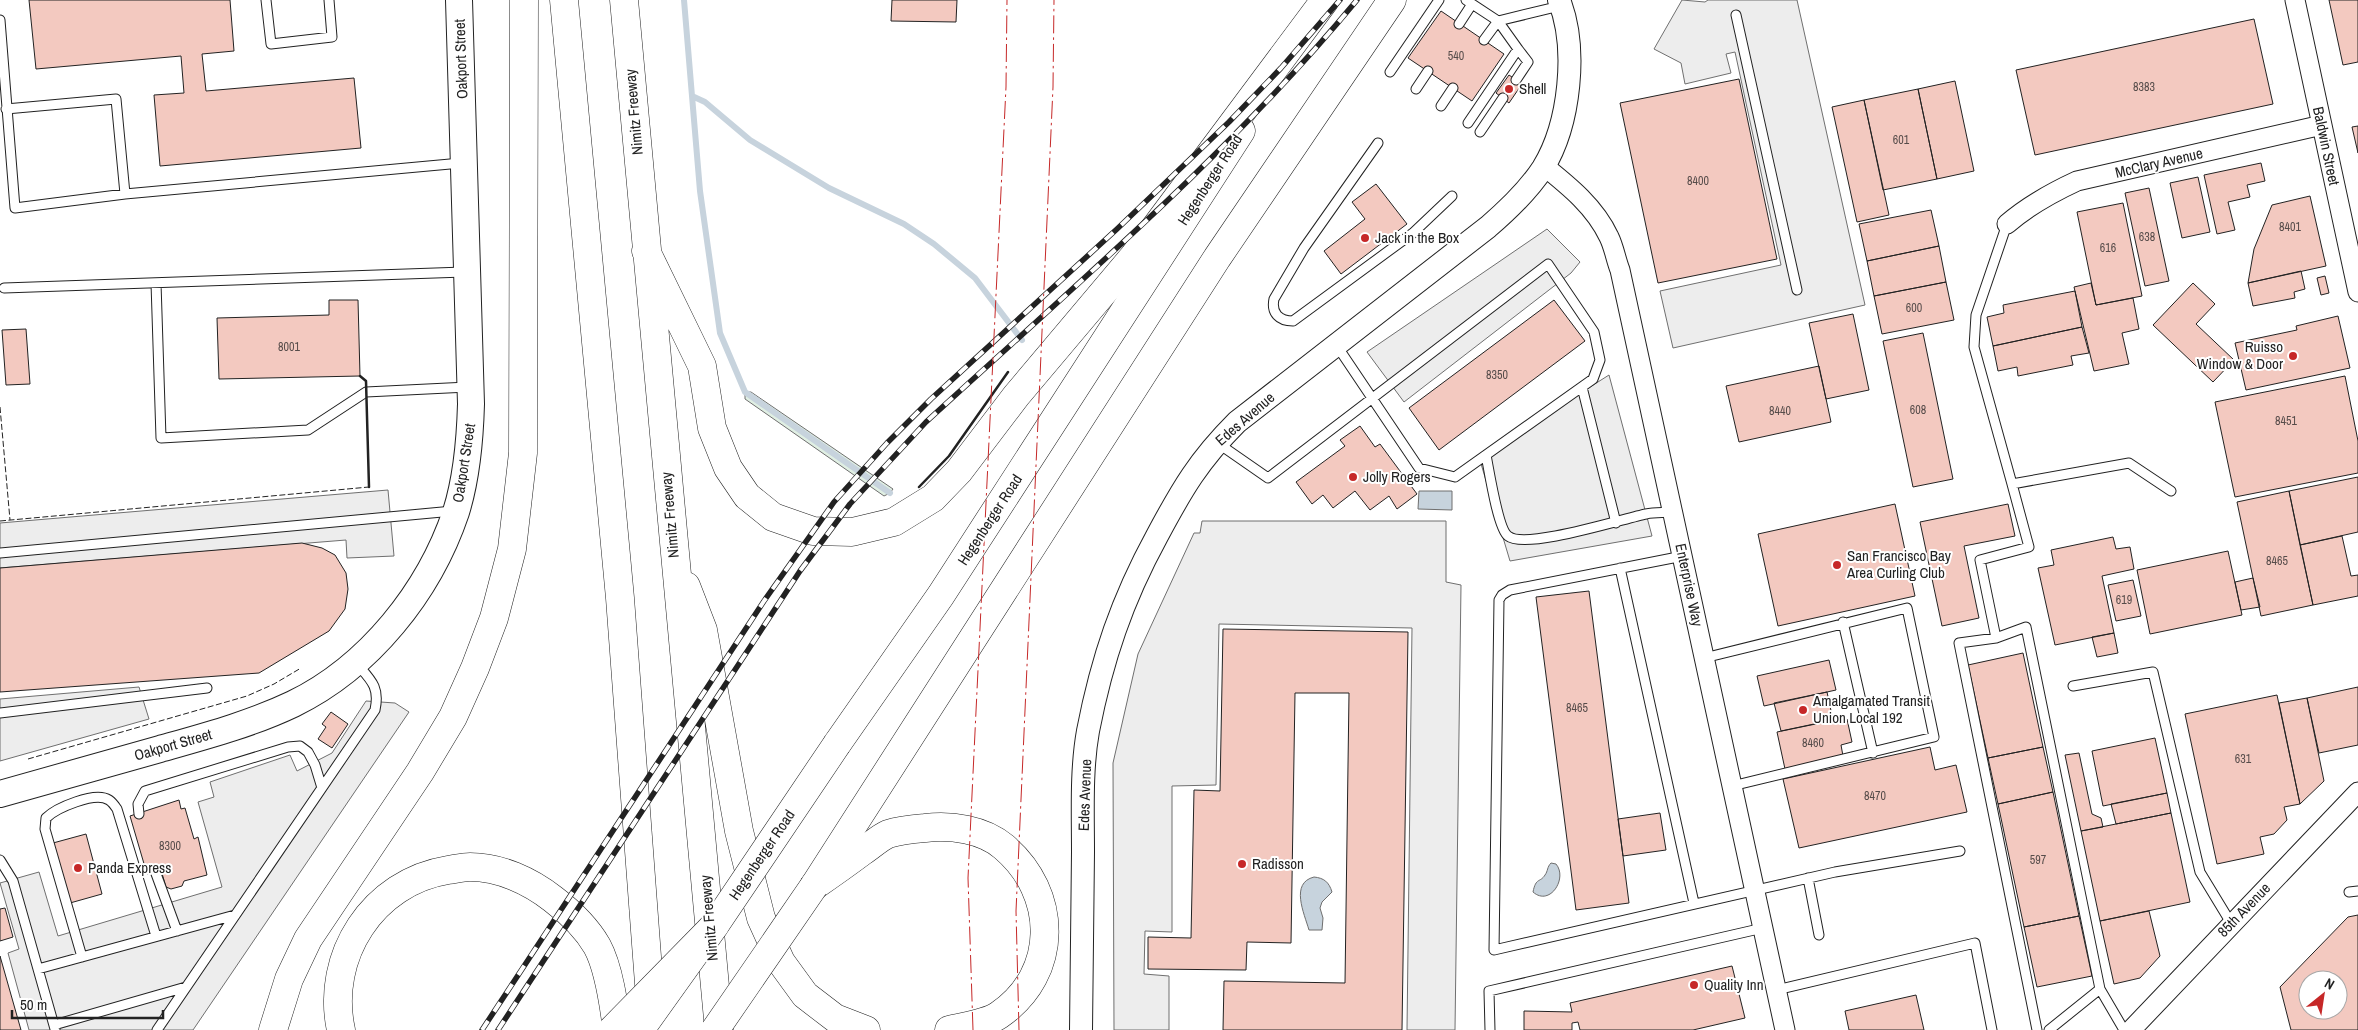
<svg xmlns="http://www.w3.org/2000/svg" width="2358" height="1030" font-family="'Archivo Narrow',sans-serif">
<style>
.green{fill:#e0efe3;stroke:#6f6f6f}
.parking{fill:#ededed;stroke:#6f6f6f}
.water{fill:#c7d3dd;stroke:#6f6f6f}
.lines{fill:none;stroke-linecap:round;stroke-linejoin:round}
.stream{stroke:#c7d3dd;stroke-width:6}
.building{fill:#f3c9c0;stroke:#222;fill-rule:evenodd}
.service-casing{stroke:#222;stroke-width:11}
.minor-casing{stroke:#222;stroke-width:21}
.tertiary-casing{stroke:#222;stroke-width:24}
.secondary-casing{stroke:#222;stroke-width:28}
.primary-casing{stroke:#222;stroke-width:29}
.motorway-casing{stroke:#222;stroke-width:29}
.service{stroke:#fff;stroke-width:9}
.minor{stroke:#fff;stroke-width:19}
.tertiary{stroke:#fff;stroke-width:22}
.secondary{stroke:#fff;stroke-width:26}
.primary{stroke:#fff;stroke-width:28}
.motorway{stroke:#fff;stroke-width:28}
.rail-casing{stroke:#222;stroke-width:5.5}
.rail{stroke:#fff;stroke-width:4;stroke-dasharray:11;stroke-linecap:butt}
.primary-bridge-casing{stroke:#222;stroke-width:29;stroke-linecap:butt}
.motorway-bridge-casing{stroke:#222;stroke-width:29;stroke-linecap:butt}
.primary-bridge{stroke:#fff;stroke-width:28}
.motorway-bridge{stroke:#fff;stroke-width:28}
.fence{stroke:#222;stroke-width:1;stroke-dasharray:6 2.5;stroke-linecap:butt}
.wall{stroke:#222;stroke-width:2.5}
.power{stroke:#c62828;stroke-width:1;stroke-dasharray:18 4 2.5 4;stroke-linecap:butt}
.poi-dot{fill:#c62828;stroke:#fff;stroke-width:2}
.labels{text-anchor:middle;stroke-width:4;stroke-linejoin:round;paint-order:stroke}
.number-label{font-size:12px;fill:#564c4a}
.street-label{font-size:15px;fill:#222;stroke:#fff}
.poi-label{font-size:15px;fill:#222;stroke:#fff;text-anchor:start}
</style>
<rect width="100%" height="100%" fill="#fff"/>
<path class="green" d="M 745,392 L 751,392 L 893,489 L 890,493 L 884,496 L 745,399 Z"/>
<path class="parking" d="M 1682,0 L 1705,2 L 1708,0 L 1797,0 L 1865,305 L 1673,348 L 1660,291 L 1781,265 L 1735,52 L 1726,54 L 1731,73 L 1685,84 L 1681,63 L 1654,49 Z
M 1547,229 L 1580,262 L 1571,273 L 1404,402 L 1367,352 Z
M 1609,375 L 1652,536 L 1510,561 L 1479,457 Z
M 388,490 L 394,556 L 347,558 L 346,540 L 0,568 L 0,523 Z
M 1202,521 L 1446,521 L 1446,582 L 1461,585 L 1455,1030 L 1407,1030 L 1412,628 L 1219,624 L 1216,785 L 1172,786 L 1172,932 L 1145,931 L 1144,974 L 1169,976 L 1169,1030 L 1114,1030 L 1113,763 L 1138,654 L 1194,533 L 1200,533 Z
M 139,687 L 149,719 L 0,761 L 0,699 Z
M 366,701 L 395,703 L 409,712 L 193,1030 L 29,1030 L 8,953 L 19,949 L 0,883 L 39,872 L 58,936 L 222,887 L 198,802 L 214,797 L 210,782 L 290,755 L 297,771 L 332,753 Z"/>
<path class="water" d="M 1419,491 L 1452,491 L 1452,510 L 1418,509 Z
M 1551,863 L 1556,864 C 1568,878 1550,907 1533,892 C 1536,877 1540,883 1545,875 C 1548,871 1547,867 1551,863 Z
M 1314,877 C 1324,878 1329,882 1332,892 L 1322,902 L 1320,908 L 1323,918 L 1322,930 L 1309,930 C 1304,913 1290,883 1314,877 Z"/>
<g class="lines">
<path class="stream" d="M 684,0 L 692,96 L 705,102 L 750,140 L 829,188 L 904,224 L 934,244 L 975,278 L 1022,340
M 692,96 L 700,191 L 720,333 L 745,392 L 890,493"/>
</g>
<path class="building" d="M 29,0 L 230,0 L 234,51 L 202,54 L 206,91 L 354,78 L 361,148 L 160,166 L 154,95 L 184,93 L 181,56 L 36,69 Z
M 892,0 L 957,0 L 956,22 L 891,21 Z
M 2329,0 L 2358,0 L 2358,62 L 2343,65 Z
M 1441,11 L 1504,54 L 1472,101 L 1408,58 Z
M 2254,19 L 2273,104 L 2035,155 L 2016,70 Z
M 1509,75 L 1522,84 L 1509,103 L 1496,93 Z
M 1739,79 L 1777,259 L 1658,283 L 1620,103 Z
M 1955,81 L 1974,171 L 1937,179 L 1918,89 Z
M 1918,89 L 1937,179 L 1883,190 L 1864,100 Z
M 1864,100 L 1889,215 L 1857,222 L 1832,107 Z
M 2358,126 L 2358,153 L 2352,127 Z
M 2261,163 L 2265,181 L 2247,185 L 2250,197 L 2228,202 L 2235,230 L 2217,234 L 2204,175 Z
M 2198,177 L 2210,232 L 2182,238 L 2170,183 Z
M 1376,184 L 1407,224 L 1341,274 L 1324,251 L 1365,219 L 1352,202 Z
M 2149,188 L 2169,281 L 2145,286 L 2125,193 Z
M 2310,196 L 2326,266 L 2248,283 L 2254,249 L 2272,205 Z
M 2123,203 L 2142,296 L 2096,305 L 2077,212 Z
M 1931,210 L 1939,246 L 1867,261 L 1859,224 Z
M 1939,246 L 1946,282 L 1874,296 L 1867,261 Z
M 2301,271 L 2305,289 L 2294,292 L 2295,298 L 2253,306 L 2248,283 Z
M 2325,276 L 2329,293 L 2321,295 L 2317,278 Z
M 1946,282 L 1954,320 L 1882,334 L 1874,296 Z
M 2091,283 L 2096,305 L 2133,298 L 2139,329 L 2122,333 L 2129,364 L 2094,371 L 2074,287 Z
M 2193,283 L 2215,304 L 2196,324 L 2234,360 L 2213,382 L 2153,325 Z
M 2075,291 L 2082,327 L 1993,346 L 1987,317 L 2004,313 L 2003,305 Z
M 329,300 L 358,300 L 360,376 L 219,379 L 217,318 L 329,315 Z
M 1554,300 L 1585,341 L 1439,450 L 1409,408 Z
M 1853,314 L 1869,390 L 1826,399 L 1809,323 Z
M 2338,316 L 2350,368 L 2246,390 L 2235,343 L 2297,330 L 2296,326 Z
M 2082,327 L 2089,353 L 2071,356 L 2073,365 L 2018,376 L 2017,367 L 1998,371 L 1993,346 Z
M 26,329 L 30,384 L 6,385 L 2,330 Z
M 1923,333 L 1953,479 L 1913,487 L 1883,341 Z
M 1819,366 L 1831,422 L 1739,442 L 1726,386 Z
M 2345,376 L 2358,441 L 2358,473 L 2235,497 L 2215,402 Z
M 1360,426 L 1375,447 L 1380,444 L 1417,494 L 1397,509 L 1389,496 L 1370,510 L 1355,491 L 1333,508 L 1323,495 L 1312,504 L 1296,482 L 1345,446 L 1340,440 Z
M 2358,477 L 2358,532 L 2300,545 L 2289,491 Z
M 2289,491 L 2313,605 L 2261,616 L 2237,502 Z
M 1895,504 L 1915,596 L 1778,626 L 1758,534 Z
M 2008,504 L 2015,536 L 1964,546 L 1979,618 L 1942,626 L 1920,522 Z
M 2342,536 L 2351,576 L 2358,575 L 2358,596 L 2313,605 L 2300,545 Z
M 2113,537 L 2116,549 L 2130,547 L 2134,569 L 2102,576 L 2114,633 L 2055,645 L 2038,568 L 2054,565 L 2051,550 Z
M 302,543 L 322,548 L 335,555 L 346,573 L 348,589 L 345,609 L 329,631 L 259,673 L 0,692 L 0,568 Z
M 2228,551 L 2242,615 L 2150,634 L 2137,570 Z
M 2253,578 L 2260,607 L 2241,610 L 2235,582 Z
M 2133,580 L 2141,616 L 2116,621 L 2108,585 Z
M 1589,591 L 1629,903 L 1576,910 L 1536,597 Z
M 1223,629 L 1408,632 L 1402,1030 L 1223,1030 L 1224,981 L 1345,983 L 1349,693 L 1295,693 L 1291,943 L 1247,942 L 1246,970 L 1148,969 L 1148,937 L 1191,938 L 1194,790 L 1220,791 Z
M 2114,633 L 2118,653 L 2097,657 L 2092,637 Z
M 2023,653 L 2043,747 L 1988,758 L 1968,665 Z
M 1829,660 L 1836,690 L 1764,706 L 1757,676 Z
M 2358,687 L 2358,745 L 2319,753 L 2307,698 Z
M 1827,692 L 1833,720 L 1781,731 L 1774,703 Z
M 2277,695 L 2300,804 L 2284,807 L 2287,820 L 2274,834 L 2260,837 L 2264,854 L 2217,864 L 2185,714 Z
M 2307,698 L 2324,781 L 2300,804 L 2279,703 Z
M 331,712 L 348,724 L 332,748 L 318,739 L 326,727 L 322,724 Z
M 1847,719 L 1852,742 L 1841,745 L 1843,756 L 1785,769 L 1777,732 L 1835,720 L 1836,721 Z
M 2155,738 L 2167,793 L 2103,806 L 2092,751 Z
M 1930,747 L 1935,770 L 1956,765 L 1967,812 L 1799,848 L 1783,779 Z
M 2043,747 L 2053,792 L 1998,804 L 1988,758 Z
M 2079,753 L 2092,814 L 2101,818 L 2103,827 L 2081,831 L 2065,755 Z
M 2053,792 L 2079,916 L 2024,927 L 1998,804 Z
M 2167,793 L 2171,813 L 2116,824 L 2111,804 Z
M 179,800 L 181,809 L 185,808 L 194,839 L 198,837 L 207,875 L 184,881 L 182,886 L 171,889 L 166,887 L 161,870 L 147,874 L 130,816 Z
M 1660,813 L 1666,850 L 1623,856 L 1618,819 Z
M 2171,813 L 2190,902 L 2100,921 L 2081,831 Z
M 86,834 L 102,894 L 70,903 L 53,843 Z
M 5,908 L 13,937 L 0,941 L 0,909 Z
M 2149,911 L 2160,956 L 2140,978 L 2114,984 L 2100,921 Z
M 2358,915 L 2358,1030 L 2291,1030 L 2280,987 L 2348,917 ZM 2308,980 L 2338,980 L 2338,1010 L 2308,1010 Z
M 2079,916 L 2092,976 L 2037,987 L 2024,927 Z
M 0,956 L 21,1030 L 0,1030 Z
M 1732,966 L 1745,1018 L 1693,1030 L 1580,1030 L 1578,1022 L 1572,1023 L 1572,1030 L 1524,1030 L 1524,1011 L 1572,1012 L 1570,1003 Z
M 1916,995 L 1924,1030 L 1849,1030 L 1845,1011 Z"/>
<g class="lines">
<defs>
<path id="service" d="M 266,0 L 271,44 L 332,37 L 329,0
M 1466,0 L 1498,21 L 1560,6
M 1736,15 L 1797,290
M 0,20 L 15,208 L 125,194 L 461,163
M 1459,24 L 1472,4
M 1390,72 L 1439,0
M 1516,80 L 1528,62 L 1518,49
M 1416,89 L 1428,71
M 1441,106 L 1453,88
M 6,109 L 116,99 L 125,194
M 1468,123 L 1518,49 L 1498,21 L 1484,40
M 1480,132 L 1503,98
M 1378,143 L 1304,248 L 1274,299 C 1271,313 1279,321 1293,321 L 1413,233 L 1452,196
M 2007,224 L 1976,315 L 1974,347 L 2012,484
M 156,283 L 161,438 L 308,430 L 366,392 L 468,387
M 4,288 L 464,272
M 1582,387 L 1616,523
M 1219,444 L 1268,478 L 1548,264 L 1594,332 L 1600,360 L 1593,379 L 1455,477 L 1419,468 L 1337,346
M 1486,455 C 1489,470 1498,529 1508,536 C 1525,550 1622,519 1646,514 C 1655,512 1664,513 1673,512
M 0,553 L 453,511
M 1683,556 L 1510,590 L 1502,595 L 1499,600 L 1494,950 L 1835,872 L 1960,851
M 1620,568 L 1694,903
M 1843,622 L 1873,753
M 1996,638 L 1980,560 L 2029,547 L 2012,484 L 2129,463 L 2171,491
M 1704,658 L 1907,608 L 1934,737 L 1732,786
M 2073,686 L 2153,672 L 2200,872 L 2231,923
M 0,713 L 207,688
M 139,814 L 138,804 L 145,791 L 288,747 L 300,746 L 308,752 L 315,765 L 322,788
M 0,860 L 13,881 L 38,969 L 235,915
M 155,871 L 177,931
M 1808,878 L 1819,935
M 2349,892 L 2358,891
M 82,957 L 45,829 L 46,818 C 56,808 95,791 109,800 C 112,802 115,806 117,809 L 156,936
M 38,969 L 55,1029
M 2100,989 L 2124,1030
M 1776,990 L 1975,943 L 1992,1030
M 54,1025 L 186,987
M 157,1030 L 375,710 C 380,687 371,680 357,664
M 1490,1030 L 1489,991 L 1763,928
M 2037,1030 L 1959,643 L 1996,638 L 2026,627 L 2100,989 L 2049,1030"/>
<path id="minor" d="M 2295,0 L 2358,292
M 1544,166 C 1569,186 1595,207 1609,237 C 1614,247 1616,260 1620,270 L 1785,1030
M 2007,224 C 2029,205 2051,193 2077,181 L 2322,125
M 2131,1030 L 2358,792"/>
<path id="tertiary" d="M 1081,1030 C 1082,971 1082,911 1083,852 C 1083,812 1081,770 1088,731 C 1102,659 1122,600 1157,536 C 1182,489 1199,460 1237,422 L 1488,227 C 1509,209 1528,191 1543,168 C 1570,124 1578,48 1559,0"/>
<path id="secondary" d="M 0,794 C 53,779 107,764 160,749 C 206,736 251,724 293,704 C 369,667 429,592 456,512 C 467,477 470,440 471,404 L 459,0"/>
<path id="primary" d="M 837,744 L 941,595 L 1241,131
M 814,886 L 1217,258 L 1392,0"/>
<path id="motorway" d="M 564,0 L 620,598 L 651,1010
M 624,0 L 719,1030
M 646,251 L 702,366 L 712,428 L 728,468 L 747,496 L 773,517 L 813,531 L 852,532 L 894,522 L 933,498 L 959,471 L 1016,396 L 1134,256 L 1325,0
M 686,586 L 703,630 L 739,831 L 761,918 L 781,962 L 805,995 L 835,1018 L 866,1030
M 814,886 C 830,875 847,863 863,851 C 871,846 879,838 888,834 C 900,830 912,829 925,828 C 951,825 983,829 1004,847 C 1058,893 1060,973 999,1015 C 986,1024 964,1026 949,1030
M 273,1030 L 289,979 L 308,939 L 420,772 L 453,717 L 475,668 L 494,618 L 512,549 L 523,453 L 524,0
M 341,1030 C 325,956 373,882 448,870 C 455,869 463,867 470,867 C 500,867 530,881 553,899 C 570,912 586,927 597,946 C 609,968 614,1005 617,1030"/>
</defs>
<use href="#service" class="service-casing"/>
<use href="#minor" class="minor-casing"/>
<use href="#tertiary" class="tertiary-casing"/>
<use href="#secondary" class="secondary-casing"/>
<use href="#primary" class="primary-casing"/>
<use href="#motorway" class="motorway-casing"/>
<use href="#service" class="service"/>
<use href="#minor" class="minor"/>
<use href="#tertiary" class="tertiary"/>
<use href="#secondary" class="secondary"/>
<use href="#primary" class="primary"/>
<use href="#motorway" class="motorway"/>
<defs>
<path id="rail" d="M 482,1030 L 764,601 L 834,502 L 887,443 L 931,399 L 1117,229 L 1229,122 L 1281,68 L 1340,0
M 498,1030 L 800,571 L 850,504 L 926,422 C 1074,286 1229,155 1357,0"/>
</defs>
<use href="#rail" class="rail-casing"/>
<use href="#rail" class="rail"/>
<defs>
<path id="primary-bridge" d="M 640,1030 L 715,925 L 837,744
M 715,1030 L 814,886"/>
<path id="motorway-bridge" d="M 612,1030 L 715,925"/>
</defs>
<use href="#primary-bridge" class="primary-bridge-casing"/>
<use href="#motorway-bridge" class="motorway-bridge-casing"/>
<use href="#primary-bridge" class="primary-bridge"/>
<use href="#motorway-bridge" class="motorway-bridge"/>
<path class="fence" d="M 0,407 L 10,520
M 0,521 L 369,487
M 28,759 L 247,696 L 274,684 L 301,668"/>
<path class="wall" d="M 360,376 L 366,381 L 369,487
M 919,487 L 949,456 L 1008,372"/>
<path class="power" d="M 973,1030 L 968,878 L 1006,87 L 1007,0
M 1019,1030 L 1016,911 L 1053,87 L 1054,0"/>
</g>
<g class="poi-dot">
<circle cx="1509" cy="89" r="5"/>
<circle cx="1365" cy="238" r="5"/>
<circle cx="2293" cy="356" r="5"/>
<circle cx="1353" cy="477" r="5"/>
<circle cx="1837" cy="565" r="5"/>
<circle cx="1803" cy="710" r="5"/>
<circle cx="1242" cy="864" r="5"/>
<circle cx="78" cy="868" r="5"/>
<circle cx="1694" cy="985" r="5"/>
</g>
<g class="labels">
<g class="number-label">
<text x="1456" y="60">540</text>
<text x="2144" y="91">8383</text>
<text x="1901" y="144">601</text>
<text x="1698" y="185">8400</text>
<text x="2290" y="231">8401</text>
<text x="2147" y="241">638</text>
<text x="2108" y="252">616</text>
<text x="1914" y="312">600</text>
<text x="289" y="351">8001</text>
<text x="1497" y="379">8350</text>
<text x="1918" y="414">608</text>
<text x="1780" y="415">8440</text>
<text x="2286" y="425">8451</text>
<text x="2277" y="565">8465</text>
<text x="2124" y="604">619</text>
<text x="1577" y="712">8465</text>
<text x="1813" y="747">8460</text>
<text x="2243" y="763">631</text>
<text x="1875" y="800">8470</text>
<text x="170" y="850">8300</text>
<text x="2038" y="864">597</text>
</g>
<g class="street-label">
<text transform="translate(461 59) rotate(-92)" y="5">Oakport Street</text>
<text transform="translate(634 112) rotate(-95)" y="5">Nimitz Freeway</text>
<text transform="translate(2326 146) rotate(78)" y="5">Baldwin Street</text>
<text transform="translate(2159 163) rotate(-13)" y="5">McClary Avenue</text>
<text transform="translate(1210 180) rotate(-57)" y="5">Hegenberger Road</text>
<text transform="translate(1245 419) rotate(-41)" y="5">Edes Avenue</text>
<text transform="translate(464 463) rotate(-81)" y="5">Oakport Street</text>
<text transform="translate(670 515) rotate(-95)" y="5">Nimitz Freeway</text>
<text transform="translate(990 520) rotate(-57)" y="5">Hegenberger Road</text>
<text transform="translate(1689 585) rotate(78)" y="5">Enterprise Way</text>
<text transform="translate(173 745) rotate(-16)" y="5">Oakport Street</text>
<text transform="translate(1085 795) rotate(-88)" y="5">Edes Avenue</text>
<text transform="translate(762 855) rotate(-56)" y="5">Hegenberger Road</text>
<text transform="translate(2244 910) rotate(-46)" y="5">85th Avenue</text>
<text transform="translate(709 918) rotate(-95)" y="5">Nimitz Freeway</text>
</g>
<g class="poi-label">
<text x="1519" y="94">Shell</text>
<text x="1375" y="243">Jack in the Box</text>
<text x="2283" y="352" text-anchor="end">Ruisso<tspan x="2283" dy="17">Window &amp; Door</tspan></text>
<text x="1363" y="482">Jolly Rogers</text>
<text x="1847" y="561">San Francisco Bay<tspan x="1847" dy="17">Area Curling Club</tspan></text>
<text x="1813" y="706">Amalgamated Transit<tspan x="1813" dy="17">Union Local 192</tspan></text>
<text x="1252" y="869">Radisson</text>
<text x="88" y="873">Panda Express</text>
<text x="1704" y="990">Quality Inn</text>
</g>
</g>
<g transform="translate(2323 995) rotate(30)"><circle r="24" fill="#ffffff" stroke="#a7a7a7"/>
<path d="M0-4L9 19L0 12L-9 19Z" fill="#c62828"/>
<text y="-8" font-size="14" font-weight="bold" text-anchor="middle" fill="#222222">N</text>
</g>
<path d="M12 1010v8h151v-8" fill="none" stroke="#222222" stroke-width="2.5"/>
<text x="20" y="1010" font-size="15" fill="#222222" stroke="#ffffff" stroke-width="4" paint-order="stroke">50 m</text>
</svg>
